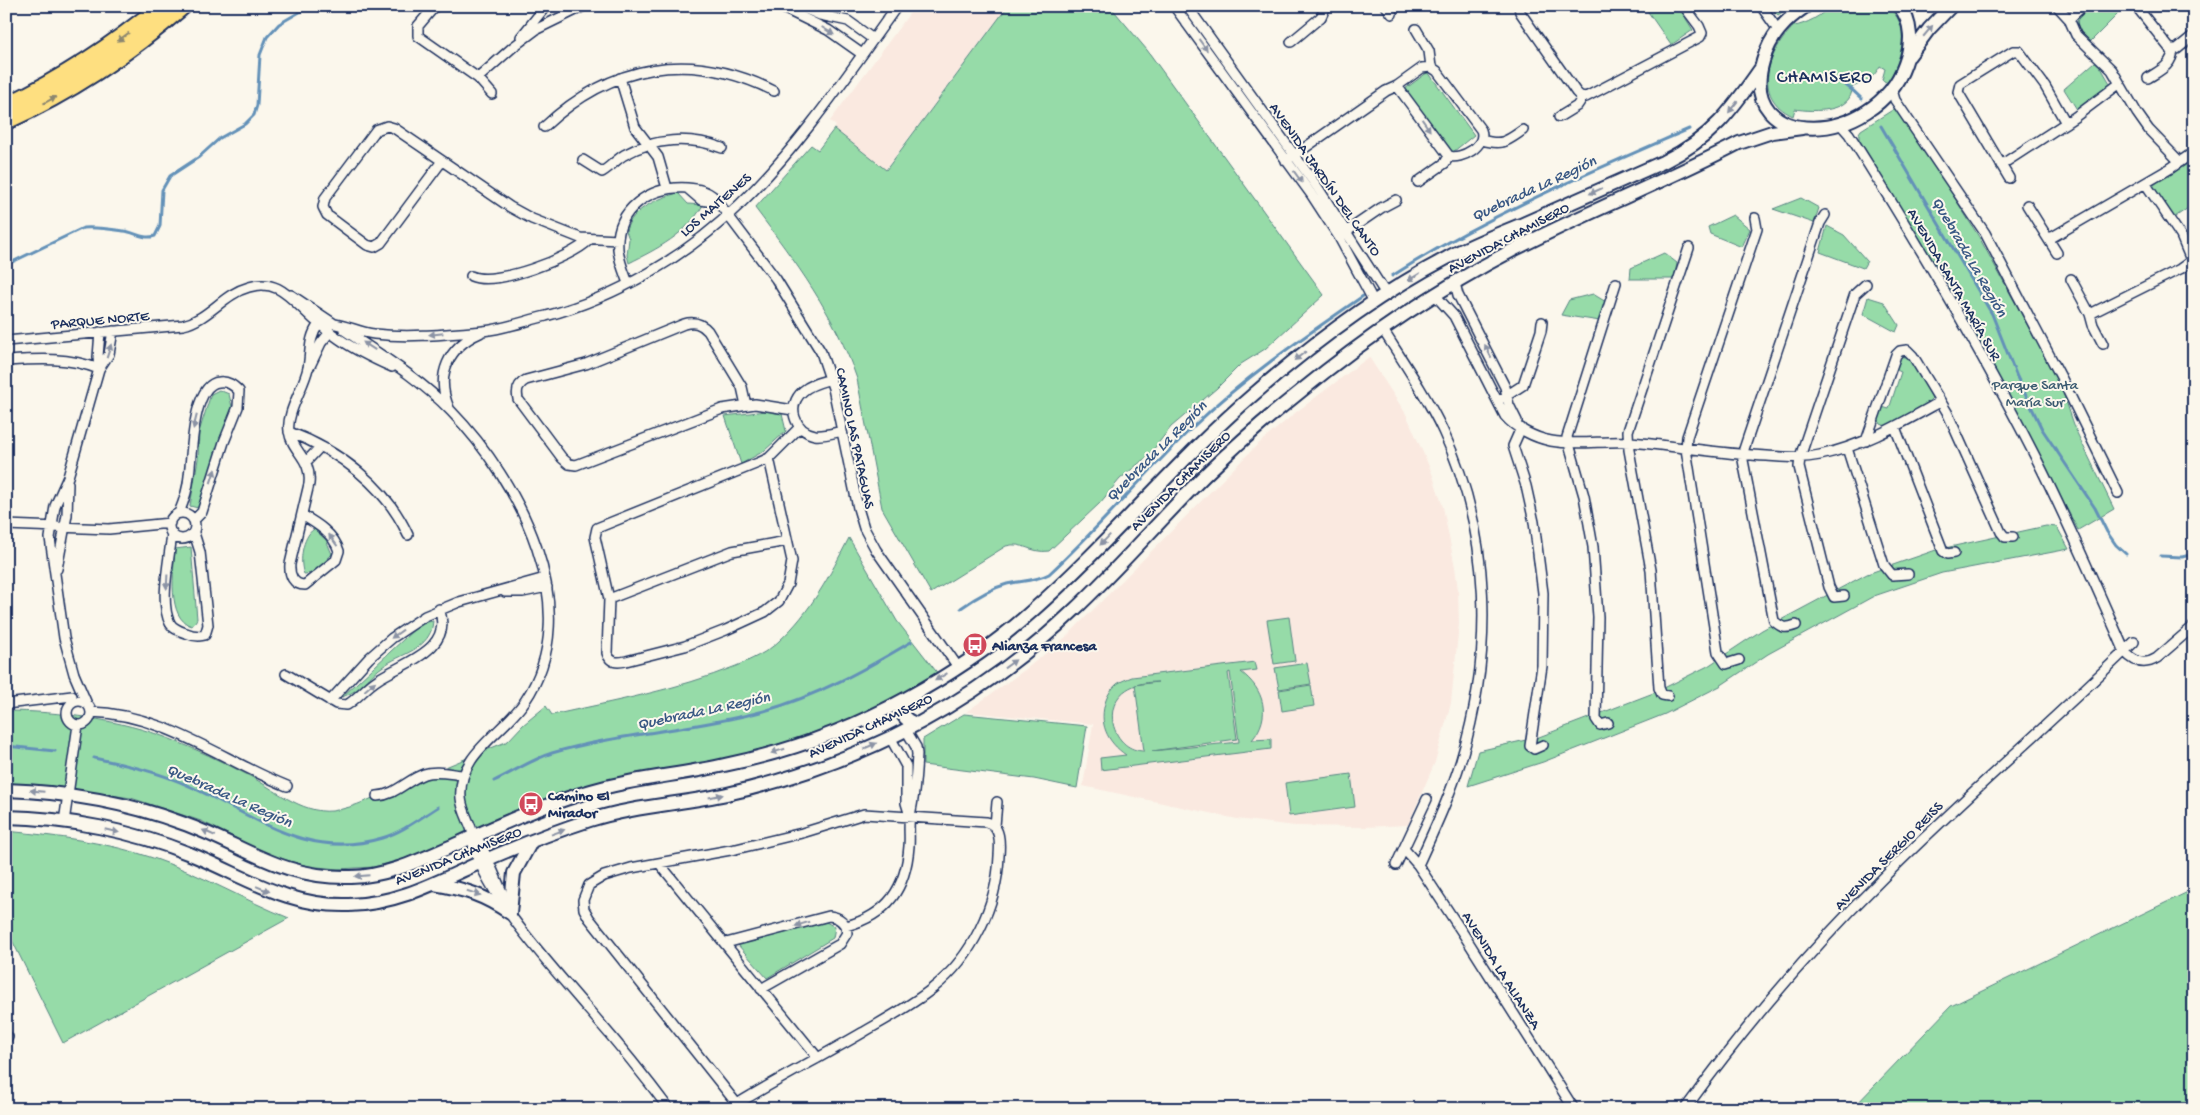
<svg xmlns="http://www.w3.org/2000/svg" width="2200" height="1115" font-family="'Gochi Hand',sans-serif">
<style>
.built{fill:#fae9e0}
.green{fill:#96dba8;stroke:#588583;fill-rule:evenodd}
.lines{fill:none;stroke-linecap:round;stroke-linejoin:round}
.stream{stroke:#6391b8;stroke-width:3}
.street-casing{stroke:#1b2f5e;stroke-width:12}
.secondary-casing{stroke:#1b2f5e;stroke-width:16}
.highway-casing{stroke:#1b2f5e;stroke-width:20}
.street{stroke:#fbf7ec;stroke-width:9}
.secondary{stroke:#fbf7ec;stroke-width:12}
.highway{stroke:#fedf80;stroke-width:16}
.oneway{fill:#8b93a5}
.oneway2{fill:#8c876f}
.labels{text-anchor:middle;stroke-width:4;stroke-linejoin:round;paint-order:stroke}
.street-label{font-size:15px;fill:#1b2f5e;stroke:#fbf7ec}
.park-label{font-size:15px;fill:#3a5a70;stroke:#fbf7ec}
.poi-label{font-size:15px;font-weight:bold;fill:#1b2f5e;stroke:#fbf7ec;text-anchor:start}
.water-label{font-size:16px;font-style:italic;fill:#395884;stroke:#fbf7ec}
.quarter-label{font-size:18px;letter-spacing:1px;fill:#1b2f5e;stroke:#fbf7ec}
</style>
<rect width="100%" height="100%" fill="#fbf7ec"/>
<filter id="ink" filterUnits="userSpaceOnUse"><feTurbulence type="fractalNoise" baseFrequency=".02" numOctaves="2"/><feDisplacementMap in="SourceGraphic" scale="10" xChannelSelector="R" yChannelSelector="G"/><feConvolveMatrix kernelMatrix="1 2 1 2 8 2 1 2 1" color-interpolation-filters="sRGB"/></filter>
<g filter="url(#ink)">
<path class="built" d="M 915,6 L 1008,6 L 885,170 L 834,129 L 836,126 L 830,121 Z
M 1369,357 L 1406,414 L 1432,473 L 1443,507 L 1455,567 L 1458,590 L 1459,624 L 1451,703 L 1435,762 L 1408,825 L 1364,827 L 1295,826 L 1237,819 L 1083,786 L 1093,724 L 966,712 L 1026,669 L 1067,636 L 1256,446 L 1295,413 Z"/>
<path class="green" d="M 1008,6 L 1110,6 L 1147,50 L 1324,295 L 1265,349 L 1241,364 L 1217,388 L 1171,427 L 1149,455 L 1120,479 L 1100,503 L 1049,551 C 1031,554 1023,541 1006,546 L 931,593 L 882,508 L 857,379 C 836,316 795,261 755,208 L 811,145 L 818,150 L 834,129 L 886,170 Z
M 1644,6 L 1678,6 L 1693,30 L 1671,45 Z
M 1769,6 L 1791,6 L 1778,15 Z
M 1829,6 L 1886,6 C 1913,24 1901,60 1888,83 L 1882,80 L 1885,69 L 1880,66 C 1873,79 1866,82 1852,87 C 1853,113 1813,112 1795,109 L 1793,116 C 1751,97 1768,51 1794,26 C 1804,25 1824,15 1829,6 Z
M 2089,6 L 2117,6 L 2121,11 L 2090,42 C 2076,28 2071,20 2089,6 Z
M 2095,62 L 2100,66 L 2111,85 L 2078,111 L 2064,89 Z
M 1428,72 L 1474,135 L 1453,152 L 1405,89 Z
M 1894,109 L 1900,110 L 1979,237 L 2060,384 L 2077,433 L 2114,509 L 2078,530 L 1958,302 L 1859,139 L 1859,133 L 1861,130 Z
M 2194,159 L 2194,204 L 2172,219 L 2152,187 C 2164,175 2181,170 2194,159 Z
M 678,193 L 688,204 L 703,205 C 687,234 657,249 629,263 L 627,255 L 629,239 L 626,231 C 631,209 659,198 678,193 Z
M 1801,198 L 1819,208 L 1814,223 L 1773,209 Z
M 1733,215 L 1750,229 L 1742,247 L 1710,234 L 1708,227 Z
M 1827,226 L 1844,235 L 1867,261 L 1863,268 L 1820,252 Z
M 1664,253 L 1677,263 L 1674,279 L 1630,279 L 1631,268 Z
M 1593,294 L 1606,302 L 1600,321 L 1561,315 L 1569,300 Z
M 1868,297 L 1884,302 L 1899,325 L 1896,332 L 1863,314 Z
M 1901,356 L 1910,358 L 1932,398 L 1927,403 L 1886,426 L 1881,424 L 1878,419 L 1882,407 L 1889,409 L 1901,372 L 1894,369 Z
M 219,390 L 229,394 L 232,407 L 198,508 L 190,506 L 198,459 L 199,432 L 211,394 Z
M 766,411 L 782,414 L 786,431 L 764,451 L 741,464 L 725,416 Z
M 2046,526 L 2057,527 L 2069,549 L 1942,573 L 1874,596 L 1768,654 L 1720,686 L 1665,714 L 1543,762 L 1468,786 L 1478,751 L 1539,737 L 1656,692 L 1708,666 L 1762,630 L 1867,574 L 1936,550 Z
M 314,529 L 326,540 L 332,554 L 314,573 L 304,574 C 299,562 302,537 314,529 Z
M 849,538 L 897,621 L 939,675 L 856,717 L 797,739 L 707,764 L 631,776 L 426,853 L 374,867 L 338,869 L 307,866 L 269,855 L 201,821 L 131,798 L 51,786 L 6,784 L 6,711 C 57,711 123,720 170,739 C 196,749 221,761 246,774 C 272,787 301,814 332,811 C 355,808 378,795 400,786 C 436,771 472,756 508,741 L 523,725 L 546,706 L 552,715 C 614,701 677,690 736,666 C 750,660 768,652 779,641 C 811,612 830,575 849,538 Z
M 191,547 L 197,619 L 192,626 C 166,619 174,570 175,549 Z
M 1289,617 L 1295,661 L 1274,664 L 1267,620 Z
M 433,621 C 431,650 401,653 382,667 C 365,679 364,689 342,697 L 421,623 Z
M 1255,662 L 1257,670 L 1241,672 C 1264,689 1272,716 1252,740 L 1271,739 L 1271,749 L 1101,770 L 1100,758 L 1126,755 C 1107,742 1098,723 1106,700 C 1108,694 1112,688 1117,684 C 1121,681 1127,679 1132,677 ZM 1230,672 L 1239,742 L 1152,751 L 1237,739 L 1228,673 ZM 1158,682 L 1135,685 L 1144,751 C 1106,751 1093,681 1158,682 Z
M 1307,663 L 1311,684 L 1279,689 L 1275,668 Z
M 1311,685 L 1314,706 L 1282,711 L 1279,690 Z
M 964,714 L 1087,726 L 1077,788 L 1034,779 L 923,765 L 923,739 Z
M 1351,774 L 1355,807 L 1289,816 L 1285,783 Z
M 6,831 C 57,836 108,842 156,859 C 202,875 244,900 289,918 L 63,1043 L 6,928 Z
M 2194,889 L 2194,1109 L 1852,1109 L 1951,1006 Z
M 826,922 L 835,927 L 833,938 L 767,978 L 738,945 Z"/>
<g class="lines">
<path class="stream" d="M 1790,80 C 1821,69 1839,76 1862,99
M 1881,126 L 1992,314 L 2017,377 L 2042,429 L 2095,508 L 2107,532 L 2116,545 L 2126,554
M 6,265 L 83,228 C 97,227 110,229 124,231 C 135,232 143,240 155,236 L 160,226 L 162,190 L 170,176 L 199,157 L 220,138 L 245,124 L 254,115 L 257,105 L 260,55 L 267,37 L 279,24 L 310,6
M 1392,276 C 1485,216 1588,173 1689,129
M 2161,556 L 2182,557 L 2194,554
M 961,608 C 975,598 989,589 1007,584 C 1021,581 1036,581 1049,574 C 1100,527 1145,473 1195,425 C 1246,376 1305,336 1363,296
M 6,746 L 55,751
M 94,758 C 127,765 159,772 189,786 C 254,815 306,861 382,838 C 403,832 420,818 438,807
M 494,781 C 513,772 533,759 552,753 C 621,733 694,730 764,711 C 817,696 864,670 911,642"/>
<defs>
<path id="street" d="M 435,6 L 418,26 L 418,36 L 478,78 L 492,94
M 779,6 L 828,30 L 862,54
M 799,6 L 820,15 L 848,21 L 873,39
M 1174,6 L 1311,194 L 1339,237 L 1374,302
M 1187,6 L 1318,188 L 1386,294
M 1386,6 L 1392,14
M 1519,6 L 1520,12 L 1576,92 L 1580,96 L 1586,97 L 1700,37 L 1702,33 L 1699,26 L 1684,6
M 1761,6 L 1778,30
M 2057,6 L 2069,19 L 2076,35 L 2112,70 L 2137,113 L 2149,130 L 2180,162
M 2136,6 L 2170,49 L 2177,49 L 2194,35
M 2069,19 L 2083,6
M 1416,29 L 1429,51 L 1431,67
M 521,37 L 546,6
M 1291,42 L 1321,17 L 1326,6
M 478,78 L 513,47 L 537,29 L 584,6
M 620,78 L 635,127 L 658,157 L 667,188
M 2148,78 C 2159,71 2173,65 2173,49
M 1892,90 L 1895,100 L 1985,233 L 2062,379 L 2118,493
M 1559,117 L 1577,106 L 1583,97
M 1841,125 L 1849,134 C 1917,241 1981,350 2038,462 C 2069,524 2097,588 2125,652 C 2134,662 2144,666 2157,658 L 2194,626
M 544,127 C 611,64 690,49 774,91
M 1482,140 C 1503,146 1507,141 1523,130
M 583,160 L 602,172 C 610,167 616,160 624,155 C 654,138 690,136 722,148
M 442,161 L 381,243 L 374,247 L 367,245 L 327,215 L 323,207 L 325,198 L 376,130 L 387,126 L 394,128 L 510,207 L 532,219 L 580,238 L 618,240
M 1286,161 L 1386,91 L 1397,86 L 1422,68 L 1431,67 L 1437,71 L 1481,130 C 1487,146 1461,160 1449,156 L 1397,86
M 2001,165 L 2075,117 L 2119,84
M 2009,178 L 1958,92 L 1960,84 L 2013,51 L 2019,51 L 2045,86 L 2066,123
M 1418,182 L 1445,163 L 1449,156
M 2145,183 L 2181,236 L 2191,260
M 687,188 L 701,200 L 719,203
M 2027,205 L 2057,253
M 1343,234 L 1381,208 L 1396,200
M 2049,239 L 2171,168 L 2194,152
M 471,276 C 495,287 571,258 589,240
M 2071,279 L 2090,314 L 2093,325 L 2103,344
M 628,283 C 624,272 619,261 618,249 C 615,209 650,186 687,188 C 698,189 706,190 715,198 L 776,279 L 821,352 L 833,388 L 858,508 L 864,528 L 876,550 L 958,667
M 1455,283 L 1458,295 L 1505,387 L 1509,405 L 1517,421 L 1516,425
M 291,295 L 333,323
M 1435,295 L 1454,316 L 1505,416 C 1515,428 1535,438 1551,441 C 1577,446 1604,440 1631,442 C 1676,446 1721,454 1767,456 C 1784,457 1802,459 1820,455 C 1863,446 1902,423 1940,402
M 2090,314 L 2180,269 L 2194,259
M 344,330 C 381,355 420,379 451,411 C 519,481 587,609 525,701 C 504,733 457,754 461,798 C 462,811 470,822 473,834 C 474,839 472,843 474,848 C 492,903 550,964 587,1008 C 616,1041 643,1074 669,1109
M 1383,330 C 1404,363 1426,395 1443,431 C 1491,533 1494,652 1461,760 C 1450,796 1434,830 1418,865
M 6,341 L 183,325 C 209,319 223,294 249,287 C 275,279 288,295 305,311 C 315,321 326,330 338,338 C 355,350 374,359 392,367
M 6,361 C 39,359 68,357 99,369
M 310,366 L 321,343 L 330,332
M 99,369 L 109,354 L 113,331
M 831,379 C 821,382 811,384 803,391 C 786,406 794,431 815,435 C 824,436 833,433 842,431
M 1503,398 L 1523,385 L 1541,331 L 1542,322
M 746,405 L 742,387 L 708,331 C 701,323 694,321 684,324 L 586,364 L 526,380 C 518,384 516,390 518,399 L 562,458 L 569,464 L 576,465 L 722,409 L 755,404 L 793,410
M 449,408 C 435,375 448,347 480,333
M 1895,427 L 1943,551 L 1947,554 L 1954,553
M 1521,428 L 1513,446 L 1526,486 L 1534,522 L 1543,593 L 1542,666 L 1530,746 L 1534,749 L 1543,745
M 289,432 C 338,450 386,486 408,535
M 1866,441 L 1896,355 L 1900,351 L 1907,350 L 1913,356 L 1947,412 L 2001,532 L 2005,537 L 2013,537
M 1847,448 L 1884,565 L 1892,575 L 1908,574
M 769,458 L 792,561 L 788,584 L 779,601 L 765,612 L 726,630 L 685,646 L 626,661 C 617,663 610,663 607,653 L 609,599 L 595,537 L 597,528 L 758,463 L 769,458 L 800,427
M 306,462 L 320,447
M 179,513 C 184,501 188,489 189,476 C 192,456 192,384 219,382 C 228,381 233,385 239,391 L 238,407 L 224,442 L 202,512 L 194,520
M169 526a13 13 0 1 1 26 0a13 13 0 1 1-26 0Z
M 302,515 C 316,523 334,534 339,551 L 336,560 L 305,585 C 293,585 289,575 290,564 L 309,484 C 312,458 292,452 289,431 C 286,413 304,387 308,368 C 311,352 308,338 319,324 C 337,320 356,332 374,334 C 410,338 447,334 483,331 C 504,329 525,321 546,316 C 617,297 687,256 740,204 C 800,146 848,74 897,6
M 6,525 L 109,529 L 170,523
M 172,533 C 170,556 159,603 170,623 C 173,629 180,631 186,633 C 193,636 198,637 205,635 L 208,625 L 200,552 L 194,533
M 57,569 L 67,515 L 68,483
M 505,592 L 523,592 L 547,587
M 1844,596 L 1834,597 L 1829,587 L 1799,467 L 1800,457 L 1855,294 L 1866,284
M 609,599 L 732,551 L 787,541
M 1796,625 C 1785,629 1782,628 1774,621 L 1742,455 L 1820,223 L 1825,215
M 1739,660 L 1726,664 L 1718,652 L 1686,449 L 1687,437 L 1757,229 L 1755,218
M 286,674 L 336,704 L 347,705 C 358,698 366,687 377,680 C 402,663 455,650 439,609
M 1668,696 L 1662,695 L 1659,688 L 1651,570 L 1629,450 L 1628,431 L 1689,248
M 330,701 L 369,658 L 392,638 L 425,616 L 459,602 L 545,578
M67 713a12 12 0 1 1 24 0a12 12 0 1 1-24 0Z
M 6,704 L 72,696
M 87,704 L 74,674 L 64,638 L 50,538 L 55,506 L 68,477 L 99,369 L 98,357 L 100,332
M 91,712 C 164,714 222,760 287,786
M 1608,723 L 1600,725 L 1596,719 L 1598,617 L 1593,547 L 1584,496 L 1567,437 L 1616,283
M 890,737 L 906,766 L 906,803 L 910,816
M 377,796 C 396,795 407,780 424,774 C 435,770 451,774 463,775
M 64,822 L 78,725
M 995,826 L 997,802
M 474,836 L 481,844 L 506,901
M 1404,849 L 1418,865 L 1464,935 L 1574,1109
M 659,863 L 818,1058
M 1396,865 L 1427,799
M 846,926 C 888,915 906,888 909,846 C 910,836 908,825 910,815 C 915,795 916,775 917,754 L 916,747 L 906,730
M 726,943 L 829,916 C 839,917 846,922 847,933 L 840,944 L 761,989
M 6,1035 L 8,1037
M 737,1104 C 778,1079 821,1057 862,1033 C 886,1019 911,1006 933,988 C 972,957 997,906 999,856 C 1000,843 1001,825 986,822 L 864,814 L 802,833 L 736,849 L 631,868 L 604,876 L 589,885 L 583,900 L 584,909 L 589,918 L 737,1104 L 741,1109
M 1685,1109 C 1744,1028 1810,950 1881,880 C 1963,798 2051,723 2134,642"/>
<path id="secondary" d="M 1806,6 C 1785,20 1770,36 1763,61 C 1736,152 1876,147 1905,64 C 1912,45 1913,22 1899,6
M 1901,8 L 1913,6
M 1909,56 L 1929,29 L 1951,6
M 905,699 C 897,711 904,721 917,724
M 6,790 C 66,792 126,802 182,823 C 244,845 281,879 351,877 C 390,876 424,858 459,843 C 499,825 539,807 581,794 C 627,779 674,776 720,766 C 785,753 849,730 907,698 C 951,674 993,646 1031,612 C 1109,544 1175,462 1254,394 C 1313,343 1378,294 1447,258 C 1472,244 1499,234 1525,223 C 1571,203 1617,182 1663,162 C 1712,138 1731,111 1761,68
M 6,817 C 68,818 133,831 190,854 C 245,876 287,907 349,905 C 397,904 437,882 479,863 C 515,847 553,832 590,820 C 634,806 681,804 727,794 C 794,779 860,755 921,722 C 976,692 1028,654 1073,611 C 1119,568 1160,520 1204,476 C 1235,446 1267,418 1301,391 C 1367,337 1440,288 1515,249 C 1589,211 1666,181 1739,143 L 1772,132 L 1802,128
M 434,884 C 464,889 484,895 510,913
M 510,913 L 514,873 L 531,842"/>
<path id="highway" d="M 6,106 C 62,79 113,46 161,6
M 6,121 C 71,92 130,52 183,6"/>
</defs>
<use href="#street" class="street-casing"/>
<use href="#secondary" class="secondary-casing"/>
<use href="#highway" class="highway-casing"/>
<use href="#street" class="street"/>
<use href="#secondary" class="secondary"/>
<use href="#highway" class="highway"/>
</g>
<defs><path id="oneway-solid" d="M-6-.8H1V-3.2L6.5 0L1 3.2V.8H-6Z" transform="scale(1.25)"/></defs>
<g class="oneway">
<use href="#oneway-solid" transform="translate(828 31) rotate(32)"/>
<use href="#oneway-solid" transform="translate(1928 31) rotate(-50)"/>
<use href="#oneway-solid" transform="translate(1203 45) rotate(54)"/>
<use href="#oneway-solid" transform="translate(1733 107) rotate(128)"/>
<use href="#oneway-solid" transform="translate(1426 125) rotate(55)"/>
<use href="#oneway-solid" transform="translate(1298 177) rotate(54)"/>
<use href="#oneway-solid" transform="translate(1596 191) rotate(156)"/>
<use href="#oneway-solid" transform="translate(1414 277) rotate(148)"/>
<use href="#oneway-solid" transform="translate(436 334) rotate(174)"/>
<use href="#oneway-solid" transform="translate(369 346) rotate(-147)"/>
<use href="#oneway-solid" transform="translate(109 351) rotate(-72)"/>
<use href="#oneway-solid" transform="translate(1488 351) rotate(-117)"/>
<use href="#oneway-solid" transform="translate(1300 356) rotate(142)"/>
<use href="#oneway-solid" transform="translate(195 422) rotate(104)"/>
<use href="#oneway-solid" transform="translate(213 476) rotate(-72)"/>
<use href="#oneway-solid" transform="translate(333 540) rotate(-126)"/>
<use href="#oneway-solid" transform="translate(1105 540) rotate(134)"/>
<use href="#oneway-solid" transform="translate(167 582) rotate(93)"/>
<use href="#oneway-solid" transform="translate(397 634) rotate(144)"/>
<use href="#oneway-solid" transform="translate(1010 664) rotate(-36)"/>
<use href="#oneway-solid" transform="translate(941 677) rotate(149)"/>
<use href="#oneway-solid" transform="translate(370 686) rotate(-41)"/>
<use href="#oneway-solid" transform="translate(870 746) rotate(-24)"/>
<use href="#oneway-solid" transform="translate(778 751) rotate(163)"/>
<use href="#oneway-solid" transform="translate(37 791) rotate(-175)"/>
<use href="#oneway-solid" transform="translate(716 796) rotate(-11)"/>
<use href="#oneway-solid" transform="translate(112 831) rotate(13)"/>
<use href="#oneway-solid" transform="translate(558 832) rotate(-20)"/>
<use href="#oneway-solid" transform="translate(209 833) rotate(-156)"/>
<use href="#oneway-solid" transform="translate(362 876) rotate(175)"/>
<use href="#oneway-solid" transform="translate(263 889) rotate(22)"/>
<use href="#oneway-solid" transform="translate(474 893) rotate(17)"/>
<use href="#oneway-solid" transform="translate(802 924) rotate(163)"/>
</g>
<g class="oneway2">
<use href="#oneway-solid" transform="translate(123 37) rotate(144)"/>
<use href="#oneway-solid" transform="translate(50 100) rotate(-29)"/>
</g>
</g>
<defs>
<symbol id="bus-disc" viewBox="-11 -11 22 22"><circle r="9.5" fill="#d1495b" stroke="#fbf7ec"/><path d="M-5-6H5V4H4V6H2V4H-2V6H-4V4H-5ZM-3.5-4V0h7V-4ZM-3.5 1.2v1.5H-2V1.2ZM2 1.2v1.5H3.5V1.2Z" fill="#fff"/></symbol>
</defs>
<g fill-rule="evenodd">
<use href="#bus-disc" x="961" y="631" width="28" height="28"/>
<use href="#bus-disc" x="517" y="790" width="28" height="28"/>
</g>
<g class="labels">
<g class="street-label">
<text transform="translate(1326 179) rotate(55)" y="5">AVENIDA JARDÍN DEL CANTO</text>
<text transform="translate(715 204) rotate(-41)" y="5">LOS MAITENES</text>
<text transform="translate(1508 237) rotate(-28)" y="5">AVENIDA CHAMISERO</text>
<text transform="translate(1955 284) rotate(60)" y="5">AVENIDA SANTA MARÍA SUR</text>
<text transform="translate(100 319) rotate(-5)" y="5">PARQUE NORTE</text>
<text transform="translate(856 438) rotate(78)" y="5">CAMINO LAS PATAGUAS</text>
<text transform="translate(1180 480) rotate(-45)" y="5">AVENIDA CHAMISERO</text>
<text transform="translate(870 725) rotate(-25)" y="5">AVENIDA CHAMISERO</text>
<text transform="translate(458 855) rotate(-22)" y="5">AVENIDA CHAMISERO</text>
<text transform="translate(1888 855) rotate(-45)" y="5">AVENIDA SERGIO REISS</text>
<text transform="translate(1502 970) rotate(58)" y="5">AVENIDA LA ALIANZA</text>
</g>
<g class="park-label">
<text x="2035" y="389">Parque Santa<tspan x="2035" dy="17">María Sur</tspan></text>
</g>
<g class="poi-label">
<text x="992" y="650">Alianza Francesa</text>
<text x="548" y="800">Camino El<tspan x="548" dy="17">Mirador</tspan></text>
</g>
<g class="water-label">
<text transform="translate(1533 187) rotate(-25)" y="6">Quebrada La Región</text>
<text transform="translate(1971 256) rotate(60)" y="6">Quebrada La Región</text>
<text transform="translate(1155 450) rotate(-45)" y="6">Quebrada La Región</text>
<text transform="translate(703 709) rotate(-12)" y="6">Quebrada La Región</text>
<text transform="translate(230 794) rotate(24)" y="6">Quebrada La Región</text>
</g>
<g class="quarter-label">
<text x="1825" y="82">CHAMISERO</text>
</g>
</g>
<rect width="2200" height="1115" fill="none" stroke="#fbf7ec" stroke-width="25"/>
<rect x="12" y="12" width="2175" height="1090" fill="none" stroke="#1b2f5e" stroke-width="2" filter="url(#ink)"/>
</svg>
